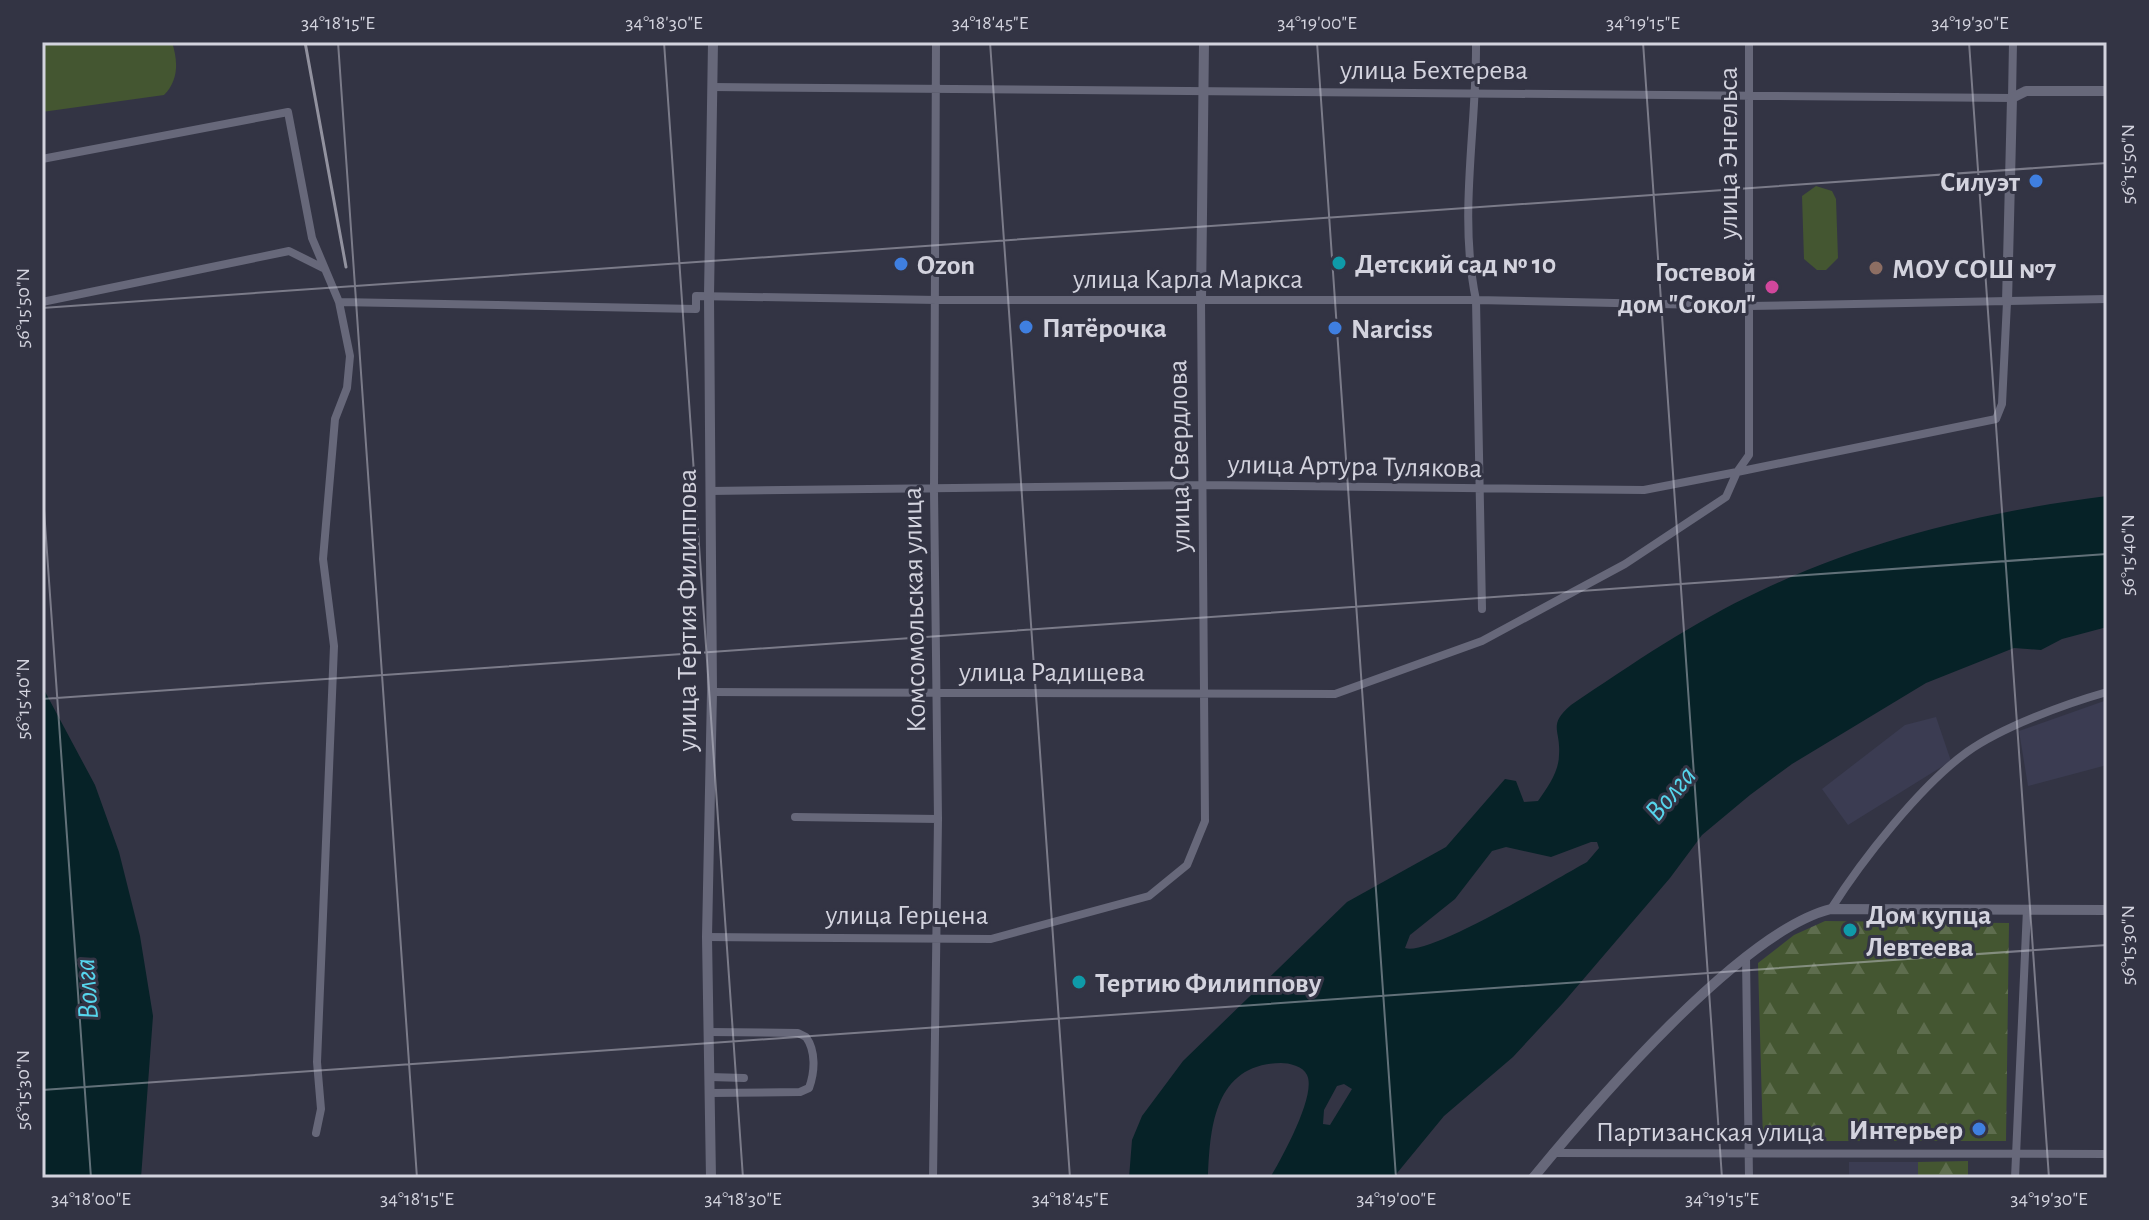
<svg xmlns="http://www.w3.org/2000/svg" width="2149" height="1220" font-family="'Alegreya Sans',sans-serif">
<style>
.built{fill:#3b3c52}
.forest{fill:url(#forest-firs)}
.garden{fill:#445631}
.water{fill:#062227;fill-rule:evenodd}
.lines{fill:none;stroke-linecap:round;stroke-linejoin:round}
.minor{stroke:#67687a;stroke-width:8}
.tertiary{stroke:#67687a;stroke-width:10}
.rail{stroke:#92929f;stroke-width:3}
.ticks{fill:none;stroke:#d3d3de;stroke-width:2;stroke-opacity:0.45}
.shop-dot{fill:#3f7fe0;stroke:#333444;stroke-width:3}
.culture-dot{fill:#0f9aa8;stroke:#333444;stroke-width:3}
.education-dot{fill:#8d6e63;stroke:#333444;stroke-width:3}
.hotel-dot{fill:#d1479c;stroke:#333444;stroke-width:3}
.labels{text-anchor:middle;stroke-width:6;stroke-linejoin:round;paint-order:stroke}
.street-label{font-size:28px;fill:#d3d3de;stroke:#333444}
.poi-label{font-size:28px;font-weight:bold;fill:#d3d3de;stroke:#333444;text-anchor:start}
.water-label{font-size:30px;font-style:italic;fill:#56d5ec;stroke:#333444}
.neatline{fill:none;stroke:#d3d3de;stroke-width:3}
.ticks-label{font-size:20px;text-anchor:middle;fill:#d3d3de}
</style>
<defs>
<pattern id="forest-firs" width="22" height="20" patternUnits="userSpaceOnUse" patternTransform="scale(2)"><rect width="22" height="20" fill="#445631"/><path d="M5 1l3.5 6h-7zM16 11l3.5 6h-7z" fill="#5e6d4e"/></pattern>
</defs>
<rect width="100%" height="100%" fill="#333444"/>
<path class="built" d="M 2107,700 L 2107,765 L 2028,786 L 2019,731 Z
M 1936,717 L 1951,761 L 1848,825 L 1822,789 L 1905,725 Z
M 1849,1162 L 1918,1162 L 1918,1178 L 1849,1178 Z"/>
<path class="forest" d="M 1825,921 L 2009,923 L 2006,1141 L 1763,1141 L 1758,963 L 1794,935 Z
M 1968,1161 L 1968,1178 L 1918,1178 L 1918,1162 Z"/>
<path class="garden" d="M 42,42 L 172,42 C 178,61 179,80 164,95 L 42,112 Z
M 1816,186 L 1832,191 L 1836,199 L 1838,258 L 1826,270 L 1817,270 L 1804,259 L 1802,196 Z
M 1868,1008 L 1897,1008 L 1897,1061 L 1868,1061 Z"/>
<path class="water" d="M 2107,496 L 2107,627 L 2062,639 L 2041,650 L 2014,648 L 1926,683 L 1792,764 L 1750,795 L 1702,835 L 1670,878 L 1563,1003 L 1513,1057 L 1444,1116 L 1393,1178 L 1270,1178 C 1281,1159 1317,1095 1307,1075 C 1303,1066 1289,1063 1281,1063 C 1214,1064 1210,1128 1208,1178 L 1129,1178 L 1132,1140 L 1142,1116 L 1183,1061 L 1347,902 L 1446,847 L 1505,779 L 1516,781 L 1524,802 L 1538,801 C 1547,788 1559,772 1559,755 C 1561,729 1547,726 1571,705 C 1632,664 1693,622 1760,591 C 1869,539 1988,511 2107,496 ZM 1591,842 L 1597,842 L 1599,848 L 1587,862 C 1559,877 1429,957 1405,948 L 1410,935 L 1455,899 L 1492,851 L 1506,847 L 1551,857 ZM 1344,1084 L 1352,1089 L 1330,1125 L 1323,1124 L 1324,1110 L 1337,1086 Z
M 42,686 L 95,785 L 119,852 L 140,936 L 153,1016 L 141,1178 L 42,1178 Z"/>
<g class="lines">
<path class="minor" d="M 1476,42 C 1477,129 1458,214 1476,300 L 1482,609
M 712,87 L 2012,98 L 2013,42
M 42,159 L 288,112 L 312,238 L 339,302
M 42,302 L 289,251 L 325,269
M 710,491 L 1203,485 L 1644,490 L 1737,472 L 1749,455 L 1749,42
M 712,692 L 1335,694 L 1482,641 L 1625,564 L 1726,497 L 1737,472 L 1996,419 L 2002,404 L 2007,302
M 795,817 L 938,819
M 1831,909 C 1862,860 1920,786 1967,752 C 2002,727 2065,704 2107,692
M 707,937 L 991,939 L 1149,896 L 1187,865 L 1205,821 L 1201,300
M 1746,957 L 1749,1178
M 708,1032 L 798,1033 L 806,1037 C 816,1051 815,1072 809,1088 L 800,1092 L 710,1093
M 710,1077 L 744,1078
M 316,1133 L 321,1109 L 317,1062 L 334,646 L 323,559 L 335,419 L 347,388 L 350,356 L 339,302 L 696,309 L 696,296 L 937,300 L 1476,300 L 1750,306 L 2107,299
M 1553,1153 L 2107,1154
M 933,1178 L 938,819 L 934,491 L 936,42
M 2015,1178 L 2027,909"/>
<path class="tertiary" d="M 1201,300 L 1204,42
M 2007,302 L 2012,98 L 2026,91 L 2107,91
M 711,1178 L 707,937 L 712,692 L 709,296 L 713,42
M 1533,1178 C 1593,1105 1741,931 1831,909 L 2107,910"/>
<path class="rail" d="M 305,42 L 346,267"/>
</g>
<path class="ticks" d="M 338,42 L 417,1178M 664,42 L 743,1178M 990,42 L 1070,1178M 1317,42 L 1396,1178M 1643,42 L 1722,1178M 1969,42 L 2049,1178M 42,308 L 2107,163M 42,481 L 91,1178M 42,699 L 2107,554M 42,1090 L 2107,945"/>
<g class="shop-dot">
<circle cx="2036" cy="181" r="8"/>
<circle cx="901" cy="264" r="8"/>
<circle cx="1026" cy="327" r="8"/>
<circle cx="1335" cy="328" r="8"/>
<circle cx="1979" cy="1129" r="8"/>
</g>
<g class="culture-dot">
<circle cx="1339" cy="263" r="8"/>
<circle cx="1850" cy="930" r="8"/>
<circle cx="1079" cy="982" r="8"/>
</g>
<circle class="education-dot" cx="1876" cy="268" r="8"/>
<circle class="hotel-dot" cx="1772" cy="287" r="8"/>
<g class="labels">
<g class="street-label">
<text x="1434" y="79">улица Бехтерева</text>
<text transform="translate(1727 153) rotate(-90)" y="10">улица Энгельса</text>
<text x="1188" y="288">улица Карла Маркса</text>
<text transform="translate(1178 456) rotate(-91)" y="10">улица Свердлова</text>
<text transform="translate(1355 465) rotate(1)" y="10">улица Артура Тулякова</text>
<text transform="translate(686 610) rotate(-90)" y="10">улица Тертия Филиппова</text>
<text transform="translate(913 610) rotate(-91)" y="10">Комсомольская улица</text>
<text x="1052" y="681">улица Радищева</text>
<text x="907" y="924">улица Герцена</text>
<text x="1710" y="1141">Партизанская улица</text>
</g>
<g class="poi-label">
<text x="2020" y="191" text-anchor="end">Силуэт</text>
<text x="1355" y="273">Детский сад № 10</text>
<text x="917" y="274">Ozon</text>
<text x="1892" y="278">МОУ СОШ №7</text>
<text x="1756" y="281" text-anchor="end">Гостевой<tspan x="1756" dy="32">дом "Сокол"</tspan></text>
<text x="1042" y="337">Пятёрочка</text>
<text x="1351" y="338">Narciss</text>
<text x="1866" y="924">Дом купца<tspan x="1866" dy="32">Левтеева</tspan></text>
<text x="1095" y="992">Тертию Филиппову</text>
<text x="1963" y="1139" text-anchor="end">Интерьер</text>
</g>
<g class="water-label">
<text transform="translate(1670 793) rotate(-50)" y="10">Волга</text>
<text transform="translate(86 989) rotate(-94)" y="10">Волга</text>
</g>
</g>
<rect width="2149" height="1220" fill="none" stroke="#333444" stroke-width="88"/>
<rect x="44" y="44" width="2061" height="1132" class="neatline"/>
<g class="ticks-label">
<text x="338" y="29">34°18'15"E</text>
<text x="664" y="29">34°18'30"E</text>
<text x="990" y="29">34°18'45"E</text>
<text x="1317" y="29">34°19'00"E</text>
<text x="1643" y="29">34°19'15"E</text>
<text x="1970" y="29">34°19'30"E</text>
<text transform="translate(2127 164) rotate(-90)" y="7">56°15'50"N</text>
<text transform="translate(22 308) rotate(-90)" y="7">56°15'50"N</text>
<text transform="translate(2127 555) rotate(-90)" y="7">56°15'40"N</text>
<text transform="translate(22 699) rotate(-90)" y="7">56°15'40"N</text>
<text transform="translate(2127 945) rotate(-90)" y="7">56°15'30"N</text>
<text transform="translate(22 1090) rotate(-90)" y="7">56°15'30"N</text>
<text x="91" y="1205">34°18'00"E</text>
<text x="417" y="1205">34°18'15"E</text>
<text x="743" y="1205">34°18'30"E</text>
<text x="1070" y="1205">34°18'45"E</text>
<text x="1396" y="1205">34°19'00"E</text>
<text x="1722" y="1205">34°19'15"E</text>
<text x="2049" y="1205">34°19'30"E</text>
</g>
</svg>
